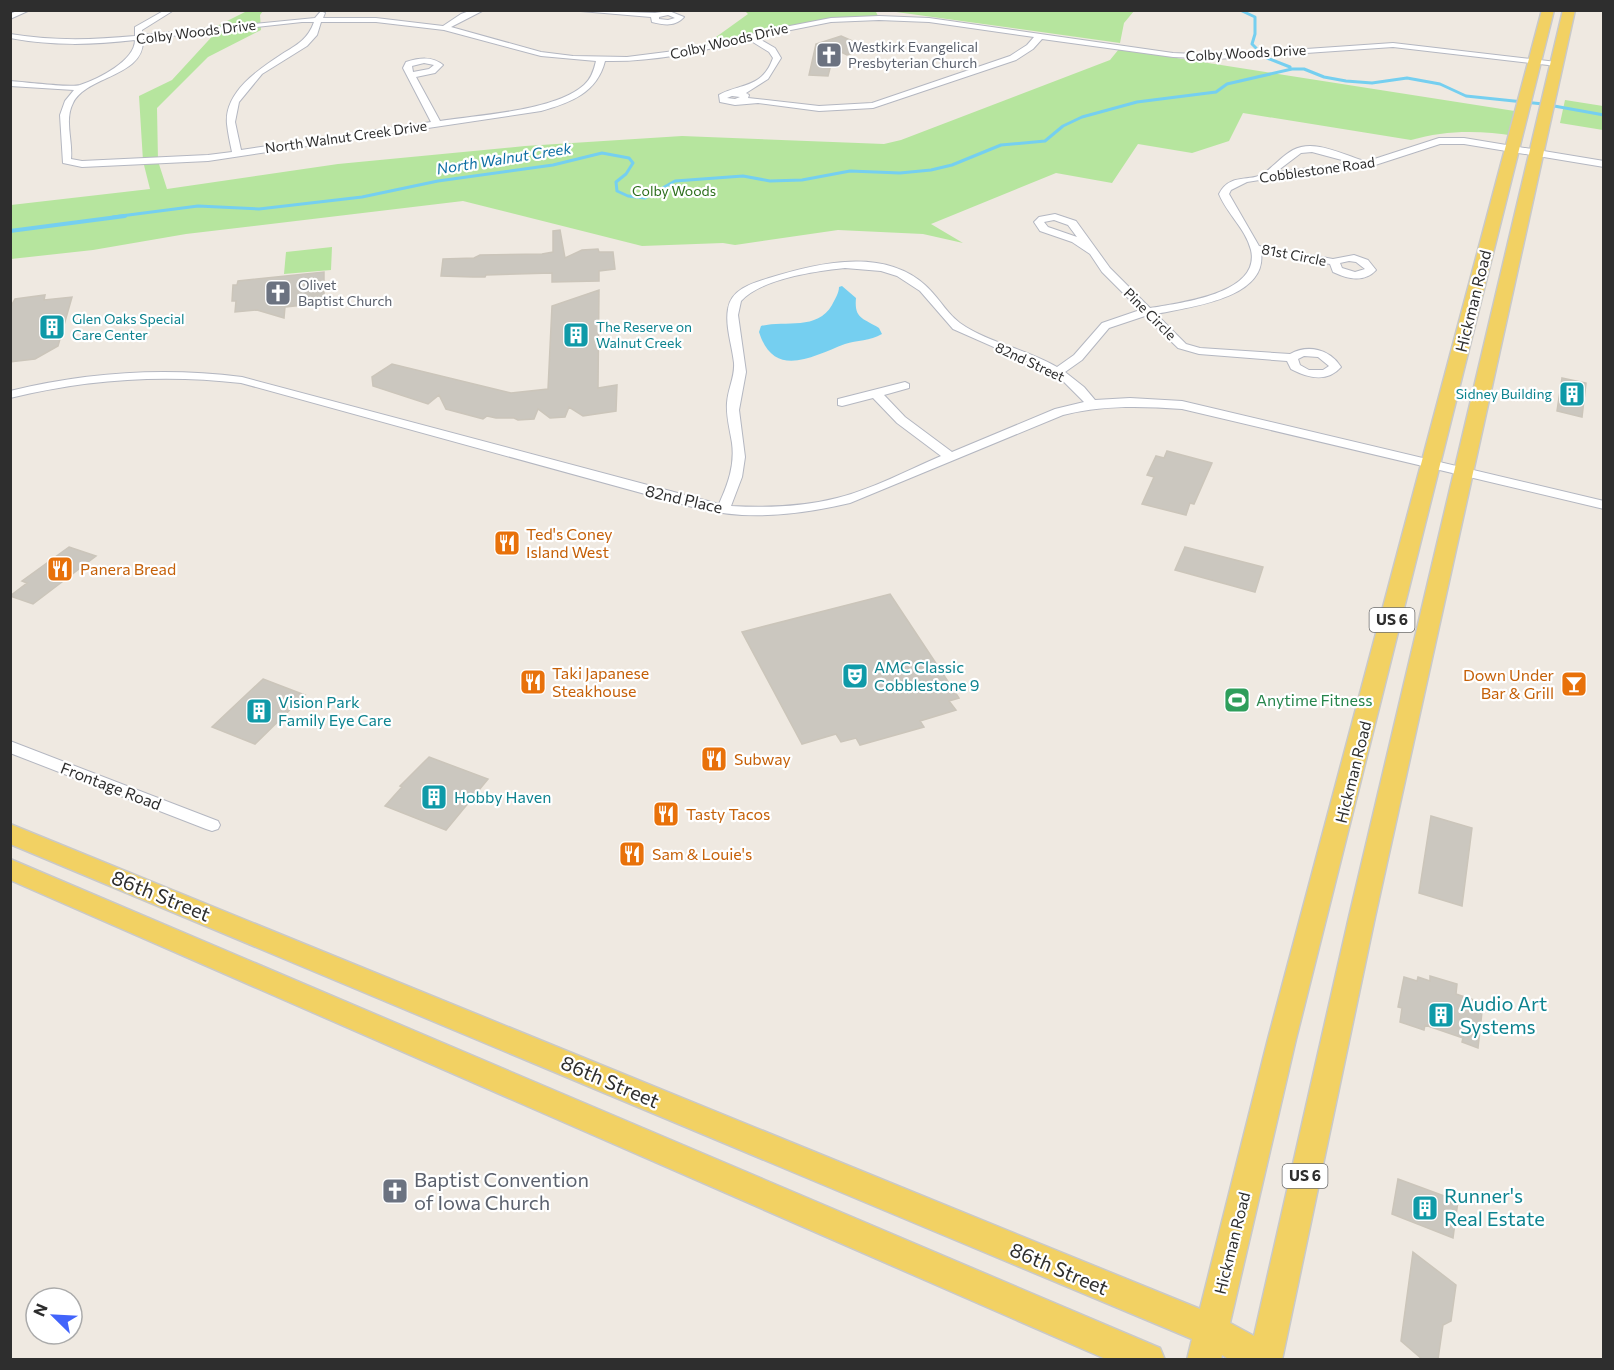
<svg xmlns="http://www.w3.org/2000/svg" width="1614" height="1370" font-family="Commissioner,sans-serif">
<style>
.green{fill:#b6e59e}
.water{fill:#75cff0}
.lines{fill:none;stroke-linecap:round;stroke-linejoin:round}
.stream-far1{stroke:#75cff0;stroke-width:3}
.stream{stroke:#75cff0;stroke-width:4}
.building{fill:#cbc7bf;stroke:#cbc5ba;stroke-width:1.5}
.street-casing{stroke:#b4b7c1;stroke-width:2}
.primary-casing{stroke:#c9c9c9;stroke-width:3}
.street{fill:#fff;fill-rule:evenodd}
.primary{fill:#f2d163;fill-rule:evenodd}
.labels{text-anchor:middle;stroke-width:4.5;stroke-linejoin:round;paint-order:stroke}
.far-street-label{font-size:14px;fill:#2e2e2e;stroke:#fff}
.far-worship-label{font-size:14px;fill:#5b616d;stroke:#fff;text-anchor:start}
.far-park-label{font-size:14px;fill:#2c6e1b;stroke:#fff}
.far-culture-label{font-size:14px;fill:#0d838f;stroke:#fff;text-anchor:start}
.far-water-label{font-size:15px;font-style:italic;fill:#0d6fa3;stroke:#fff}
.shield{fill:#fff;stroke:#6d6d6d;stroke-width:1.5}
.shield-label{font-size:15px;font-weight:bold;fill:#2e2e2e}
.street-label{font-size:16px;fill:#2e2e2e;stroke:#fff}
.food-label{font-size:16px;fill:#c56008;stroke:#fff;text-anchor:start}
.culture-label{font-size:16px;fill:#0d838f;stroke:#fff;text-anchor:start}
.leisure-label{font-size:16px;fill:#27864d;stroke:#fff;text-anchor:start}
.near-street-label{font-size:20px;fill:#2e2e2e;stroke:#fff}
.near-culture-label{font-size:20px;fill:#0d838f;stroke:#fff;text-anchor:start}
.near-worship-label{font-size:20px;fill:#5b616d;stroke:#fff;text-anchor:start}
</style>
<rect width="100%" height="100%" fill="#efe9e1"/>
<path class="green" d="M 247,11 L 263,11 L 260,15 L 261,30 L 208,57 L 157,108 L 158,161 L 167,189 L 338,164 L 525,146 L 682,136 L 884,144 L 901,140 L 1110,60 L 1119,49 L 1521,112 L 1515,136 C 1480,130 1445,130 1411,140 L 1243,113 L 1229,141 L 1192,153 L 1138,144 L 1112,183 L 1056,173 L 931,224 L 963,243 L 923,234 L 838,230 L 735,245 L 723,243 L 642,246 L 463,201 L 186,234 L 93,250 L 11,259 L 11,205 L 150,189 L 143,161 L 139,96 L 172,80 L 218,30 L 207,31 Z
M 745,11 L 864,11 L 876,12 L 879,18 L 831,20 L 698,50 L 748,14 Z
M 889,11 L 1134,11 L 1124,23 L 1120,43 Z
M 1565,100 L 1603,106 L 1603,130 L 1560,123 Z
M 332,247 L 331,270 L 284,274 L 286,252 Z"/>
<path class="water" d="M 842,286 L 856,298 C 854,319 863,318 879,328 L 882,334 C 870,341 857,340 845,344 C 813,356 774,380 759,332 L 761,326 C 785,320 817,331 832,305 C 835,299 839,293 839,287 Z"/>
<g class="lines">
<path class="stream-far1" d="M 1240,10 L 1255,17 L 1255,34 L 1252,44 L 1256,48
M 1267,58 L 1290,67
M 113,217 L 198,206 L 259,209 L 362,197 L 438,181 L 553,165 L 602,153 L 629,158 L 633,163 L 626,174 L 616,182 L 617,191 L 628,196 L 645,198 L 675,181 L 743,176 L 770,181 L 802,180 L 850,171 L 900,173 L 931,170 L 952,165 L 1001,145 L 1045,141 L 1063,126 L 1082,117 L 1137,102 L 1216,92 L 1227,84 L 1292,69 L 1304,69 L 1324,77 L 1346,81 L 1372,83 L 1407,78 L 1440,84 L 1466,96 L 1543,104 L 1604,115"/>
<path class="stream" d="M 10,231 L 125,216"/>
</g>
<path class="building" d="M 841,36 L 868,48 L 847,55 L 835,49 L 828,76 L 809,75 L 816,44 Z
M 560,230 L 565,258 L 582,250 L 598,249 L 599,252 L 613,252 L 615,269 L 599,271 L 599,281 L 552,282 L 552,273 L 486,275 L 485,277 L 473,277 L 441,276 L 443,259 L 474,258 L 480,255 L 542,254 L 553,252 L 553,231 Z
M 324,272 L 324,303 L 285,307 L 284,318 L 257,310 L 235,312 L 236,301 L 232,301 L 233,285 L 237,285 L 238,281 Z
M 599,290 L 598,388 L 617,385 L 616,411 L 583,416 L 569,407 L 565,417 L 550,418 L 538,409 L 534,419 L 518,420 L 514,418 L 496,418 L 487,416 L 483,419 L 446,409 L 439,395 L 428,404 L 373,386 L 372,377 L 392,364 L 511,393 L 548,389 L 552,306 Z
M 45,295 L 44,300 L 72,297 L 58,346 L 35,359 L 10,362 L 10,308 L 15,299 Z
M 1562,378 L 1586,383 L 1582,417 L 1557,411 Z
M 1167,451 L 1212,463 L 1194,504 L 1190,503 L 1186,515 L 1142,504 L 1154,477 L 1147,475 L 1156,456 L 1164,458 Z
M 69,547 L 96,556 L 33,604 L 10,596 L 27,583 L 22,581 Z
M 1185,547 L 1263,567 L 1255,592 L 1175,570 Z
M 890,594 L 959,698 L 949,701 L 956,710 L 920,721 L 924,727 L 860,745 L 856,738 L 841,742 L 836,734 L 802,744 L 742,632 Z
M 263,679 L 305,695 L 255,744 L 212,727 Z
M 429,757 L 488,779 L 446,830 L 385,806 L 402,787 L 400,786 Z
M 1431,816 L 1472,828 L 1462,906 L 1419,893 Z
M 1430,976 L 1457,984 L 1456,994 L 1483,1003 L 1478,1048 L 1462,1042 L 1463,1038 L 1425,1025 L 1424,1030 L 1400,1022 L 1402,1008 L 1398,1007 L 1404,977 L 1417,981 L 1418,977 L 1430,981 Z
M 1398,1179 L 1458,1201 L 1453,1238 L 1392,1214 Z
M 1413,1252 L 1456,1285 L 1451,1321 L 1443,1325 L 1438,1359 L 1422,1359 L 1401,1341 Z"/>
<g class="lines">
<defs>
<path id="street" d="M 19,10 L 30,10 L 10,19 L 10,14 Z
M 165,10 L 174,10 L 142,30 L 142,35 L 315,18 L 321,11 L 325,13 L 323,18 L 376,18 L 443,26 L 461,14 L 472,10 L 484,10 L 451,27 L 541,52 L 573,56 L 627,57 L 698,48 L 764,31 L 831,18 L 879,16 L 929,18 L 1173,53 L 1217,55 L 1393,43 L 1557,62 L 1561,64 L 1557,66 L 1393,47 L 1217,59 L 1173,57 L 1042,39 L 1033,49 L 1016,60 L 873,108 L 819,111 L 758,103 L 735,105 L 720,102 L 719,95 C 741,83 762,89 773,58 L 769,52 L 748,39 C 701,52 654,62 605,61 C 597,93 570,103 541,111 L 208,161 L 82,167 L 63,163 L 60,115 L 65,101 L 74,90 L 10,86 L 10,81 C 25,82 69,88 80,85 C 98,79 135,61 135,40 C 92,45 53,46 10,38 L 10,34 C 53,41 92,40 135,36 L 135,27 ZM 879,20 L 929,22 L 1034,37 L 1027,45 L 1010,56 L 872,103 L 819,106 L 748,98 L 749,95 L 746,93 L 768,79 L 781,58 L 775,48 L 756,37 L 831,22 ZM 302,22 L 314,22 C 308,39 297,45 282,54 C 259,69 224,92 227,124 C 228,133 230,143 232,152 L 208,155 L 82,161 L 71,159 C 73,141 64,120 73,103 C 87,75 145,77 143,39 ZM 321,22 L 376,22 L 444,30 L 541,56 L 596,61 C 594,70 591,79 584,85 C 555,111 478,115 440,121 L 416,77 L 435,73 L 443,65 C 432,56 419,58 406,62 L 403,68 L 431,122 L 241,150 L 235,122 L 239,102 L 262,74 L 307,46 L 317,35 ZM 424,63 L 434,65 L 429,69 L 413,72 L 412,66 ZM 732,96 L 740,97 L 735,99 L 727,98 Z
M 569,10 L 655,13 L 669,11 L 684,17 C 675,27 664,25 652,22 L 651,17 ZM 668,15 L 675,18 L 668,20 L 659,19 L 659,17 Z
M 1439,138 L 1464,138 L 1604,161 L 1604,167 L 1464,144 L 1440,144 L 1366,168 L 1284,176 L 1247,182 L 1231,190 L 1229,194 L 1259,246 L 1333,259 L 1354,255 L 1368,260 L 1376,270 C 1364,283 1348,279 1333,272 L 1330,264 L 1261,252 C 1268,299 1188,307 1156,314 L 1186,344 L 1200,348 L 1290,354 C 1308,344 1330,349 1341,367 C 1327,383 1308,378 1291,369 L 1287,361 L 1199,354 L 1178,348 L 1145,316 L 1109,328 L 1082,360 L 1065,372 L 1084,387 L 1095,400 L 1130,398 L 1182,401 L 1604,501 L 1604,509 L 1182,409 C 1141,406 1103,405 1063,415 L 850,503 C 799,515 748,521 696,508 L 241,383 C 163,374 87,379 10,398 L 10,391 C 88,372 163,367 242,377 L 719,504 C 728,484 735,465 732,443 C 730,430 726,416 727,403 C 728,388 735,377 734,363 C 732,345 725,326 728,309 C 731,289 753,283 769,278 C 817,263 883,247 925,285 C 940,298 948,317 966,327 C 994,344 1028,350 1057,367 L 1074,355 L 1102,323 L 1140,310 L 1102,272 L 1090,254 L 1072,242 L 1040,231 L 1034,222 L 1039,217 L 1055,214 L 1076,221 L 1110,268 L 1150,308 C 1179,303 1261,294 1251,250 C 1246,229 1227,214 1219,194 C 1230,172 1251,183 1264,173 C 1273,167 1282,156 1293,150 C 1314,139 1341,154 1361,160 L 1362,163 ZM 1312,152 L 1353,163 L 1276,172 L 1301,153 ZM 1054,220 L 1068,225 L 1077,237 L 1048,227 L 1044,222 ZM 1349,261 L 1356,262 L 1365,269 L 1355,272 L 1342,268 L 1340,263 ZM 845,268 L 881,271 L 897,276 L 920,291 L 953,329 L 1046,370 L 1062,380 L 1084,402 L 1055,409 L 952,452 L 905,417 L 884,395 L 909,388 L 909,384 L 905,382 L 838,399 L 838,405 L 842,406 L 873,398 L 897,423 L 941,456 C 908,470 873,489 837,498 C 802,507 767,508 731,506 L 742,477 L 745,457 L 739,410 L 746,372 L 738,315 L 741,301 C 761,279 816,271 845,268 ZM 1304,356 L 1318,357 L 1329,366 L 1323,370 L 1309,370 L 1300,365 L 1298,359 Z
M 10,741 L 218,821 L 220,825 L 218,829 L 212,831 L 206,829 L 10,753 Z"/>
<path id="primary" d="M 1542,10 L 1554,10 L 1296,1039 L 1230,1323 L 1254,1336 L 1349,917 L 1563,10 L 1575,10 L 1375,917 L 1282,1360 L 1230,1360 L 1222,1355 L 1221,1360 L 1187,1360 L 1192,1339 L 10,844 L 10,824 L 1200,1309 L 1268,1039 Z
M 10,859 L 1160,1348 L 1165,1360 L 1108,1360 L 10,880 Z"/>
</defs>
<use href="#street" class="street-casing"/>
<use href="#primary" class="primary-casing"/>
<use href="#street" class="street"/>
<use href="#primary" class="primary"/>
</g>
<defs>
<symbol id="church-square" viewBox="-11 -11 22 22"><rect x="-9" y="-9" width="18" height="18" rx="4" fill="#6b7280" stroke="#fff"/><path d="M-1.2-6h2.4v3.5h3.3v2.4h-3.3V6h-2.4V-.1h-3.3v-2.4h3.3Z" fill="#fff"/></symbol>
<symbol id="building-square" viewBox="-11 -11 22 22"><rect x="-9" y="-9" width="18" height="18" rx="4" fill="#0f9aa8" stroke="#fff"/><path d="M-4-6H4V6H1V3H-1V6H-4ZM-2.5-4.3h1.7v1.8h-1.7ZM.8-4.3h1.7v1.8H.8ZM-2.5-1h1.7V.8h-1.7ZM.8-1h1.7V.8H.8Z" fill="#fff"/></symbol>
<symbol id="restaurant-square" viewBox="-11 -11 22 22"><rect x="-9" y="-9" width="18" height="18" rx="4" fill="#e8710a" stroke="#fff"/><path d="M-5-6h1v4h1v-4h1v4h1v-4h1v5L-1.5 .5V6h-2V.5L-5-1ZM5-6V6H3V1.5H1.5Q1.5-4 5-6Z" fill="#fff"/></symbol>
<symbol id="theatre-square" viewBox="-11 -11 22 22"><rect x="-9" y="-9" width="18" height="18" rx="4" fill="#0f9aa8" stroke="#fff"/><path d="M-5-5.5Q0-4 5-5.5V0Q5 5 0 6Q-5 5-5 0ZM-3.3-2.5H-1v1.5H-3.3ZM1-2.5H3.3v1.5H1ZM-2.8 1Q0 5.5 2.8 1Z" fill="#fff"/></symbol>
<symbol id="bar-square" viewBox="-11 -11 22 22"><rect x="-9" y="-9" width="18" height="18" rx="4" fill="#e8710a" stroke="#fff"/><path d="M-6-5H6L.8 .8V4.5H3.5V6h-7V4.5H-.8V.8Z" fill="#fff"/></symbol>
<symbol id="stadium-square" viewBox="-11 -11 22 22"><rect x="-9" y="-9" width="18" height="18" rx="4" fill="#2e9e5b" stroke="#fff"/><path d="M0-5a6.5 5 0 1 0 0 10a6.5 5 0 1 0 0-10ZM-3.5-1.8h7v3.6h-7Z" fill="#fff"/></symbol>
</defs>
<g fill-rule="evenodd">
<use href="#church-square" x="814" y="40" width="30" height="30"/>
<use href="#church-square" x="263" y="278" width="30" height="30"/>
<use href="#building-square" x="37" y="312" width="30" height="30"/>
<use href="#building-square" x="561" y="320" width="30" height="30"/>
<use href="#building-square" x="1557" y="379" width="30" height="30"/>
<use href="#restaurant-square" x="492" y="528" width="30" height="30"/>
<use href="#restaurant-square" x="45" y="554" width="30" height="30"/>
<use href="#theatre-square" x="840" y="661" width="30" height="30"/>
<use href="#restaurant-square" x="518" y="667" width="30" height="30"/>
<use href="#bar-square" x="1559" y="669" width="30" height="30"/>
<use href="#stadium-square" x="1222" y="685" width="30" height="30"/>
<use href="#building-square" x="244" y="696" width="30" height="30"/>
<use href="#restaurant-square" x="699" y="744" width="30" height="30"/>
<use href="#building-square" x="419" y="782" width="30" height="30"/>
<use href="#restaurant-square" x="651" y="799" width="30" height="30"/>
<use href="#restaurant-square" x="617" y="839" width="30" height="30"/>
<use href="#building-square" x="1426" y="1000" width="30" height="30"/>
<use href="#church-square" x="380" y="1176" width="30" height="30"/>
<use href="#building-square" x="1410" y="1193" width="30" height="30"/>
</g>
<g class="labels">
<g class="far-street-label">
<text transform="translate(196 32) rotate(-7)" y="5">Colby Woods Drive</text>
<text transform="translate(729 41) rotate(-13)" y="5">Colby Woods Drive</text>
<text transform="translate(1246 53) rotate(-3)" y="5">Colby Woods Drive</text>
<text transform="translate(346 137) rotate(-8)" y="5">North Walnut Creek Drive</text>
<text transform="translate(1317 170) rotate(-8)" y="5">Cobblestone Road</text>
<text transform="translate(1294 255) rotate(11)" y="5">81st Circle</text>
<text transform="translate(1150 314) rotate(45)" y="5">Pine Circle</text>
<text transform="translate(1030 362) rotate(25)" y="5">82nd Street</text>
</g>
<g class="far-worship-label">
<text x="848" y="52">Westkirk Evangelical<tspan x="848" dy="16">Presbyterian Church</tspan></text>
<text x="298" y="290">Olivet<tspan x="298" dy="16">Baptist Church</tspan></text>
</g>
<g class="far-park-label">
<text x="674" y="196">Colby Woods</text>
</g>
<g class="far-culture-label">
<text x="72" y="324">Glen Oaks Special<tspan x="72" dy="16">Care Center</tspan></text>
<text x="596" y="332">The Reserve on<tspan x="596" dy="16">Walnut Creek</tspan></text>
<text x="1552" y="399" text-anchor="end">Sidney Building</text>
</g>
<g class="far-water-label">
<text transform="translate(504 159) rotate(-9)" y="5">North Walnut Creek</text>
</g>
<g class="shield">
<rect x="1369.5" y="608" width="45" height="24" rx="4.5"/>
<rect x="1282.5" y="1164" width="45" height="24" rx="4.5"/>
</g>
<g class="shield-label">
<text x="1392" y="625">US 6</text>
<text x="1305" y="1181">US 6</text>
</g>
<g class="street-label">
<text transform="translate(1473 301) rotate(-76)" y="6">Hickman Road</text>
<text transform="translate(684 499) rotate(13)" y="6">82nd Place</text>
<text transform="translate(1353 772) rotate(-76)" y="6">Hickman Road</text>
<text transform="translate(111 786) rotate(21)" y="6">Frontage Road</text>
<text transform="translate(1232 1243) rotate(-76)" y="6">Hickman Road</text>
</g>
<g class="food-label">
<text x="526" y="540">Ted's Coney<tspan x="526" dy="18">Island West</tspan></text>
<text x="80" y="575">Panera Bread</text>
<text x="552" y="679">Taki Japanese<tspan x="552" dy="18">Steakhouse</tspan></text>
<text x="1554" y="681" text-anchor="end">Down Under<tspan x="1554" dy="18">Bar &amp; Grill</tspan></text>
<text x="734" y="765">Subway</text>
<text x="686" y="820">Tasty Tacos</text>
<text x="652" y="860">Sam &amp; Louie's</text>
</g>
<g class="culture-label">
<text x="874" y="673">AMC Classic<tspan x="874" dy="18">Cobblestone 9</tspan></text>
<text x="278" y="708">Vision Park<tspan x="278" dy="18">Family Eye Care</tspan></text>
<text x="454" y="803">Hobby Haven</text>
</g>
<g class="leisure-label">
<text x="1256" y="706">Anytime Fitness</text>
</g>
<g class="near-street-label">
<text transform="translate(161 896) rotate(22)" y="7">86th Street</text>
<text transform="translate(610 1082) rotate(23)" y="7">86th Street</text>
<text transform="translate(1059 1269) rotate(23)" y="7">86th Street</text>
</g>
<g class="near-culture-label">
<text x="1460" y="1011">Audio Art<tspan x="1460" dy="23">Systems</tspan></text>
<text x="1444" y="1203">Runner's<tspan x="1444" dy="23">Real Estate</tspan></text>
</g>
<g class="near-worship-label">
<text x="414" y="1187">Baptist Convention<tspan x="414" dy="23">of Iowa Church</tspan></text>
</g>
</g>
<rect width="1614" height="1370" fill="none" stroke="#2e2e2e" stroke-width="24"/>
<g transform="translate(54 1316) rotate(294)"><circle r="28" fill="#ffffff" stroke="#ababab" stroke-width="1.5"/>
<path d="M0-4.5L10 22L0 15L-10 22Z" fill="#4264fb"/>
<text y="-9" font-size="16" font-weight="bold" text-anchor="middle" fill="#2e2e2e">N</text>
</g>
</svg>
